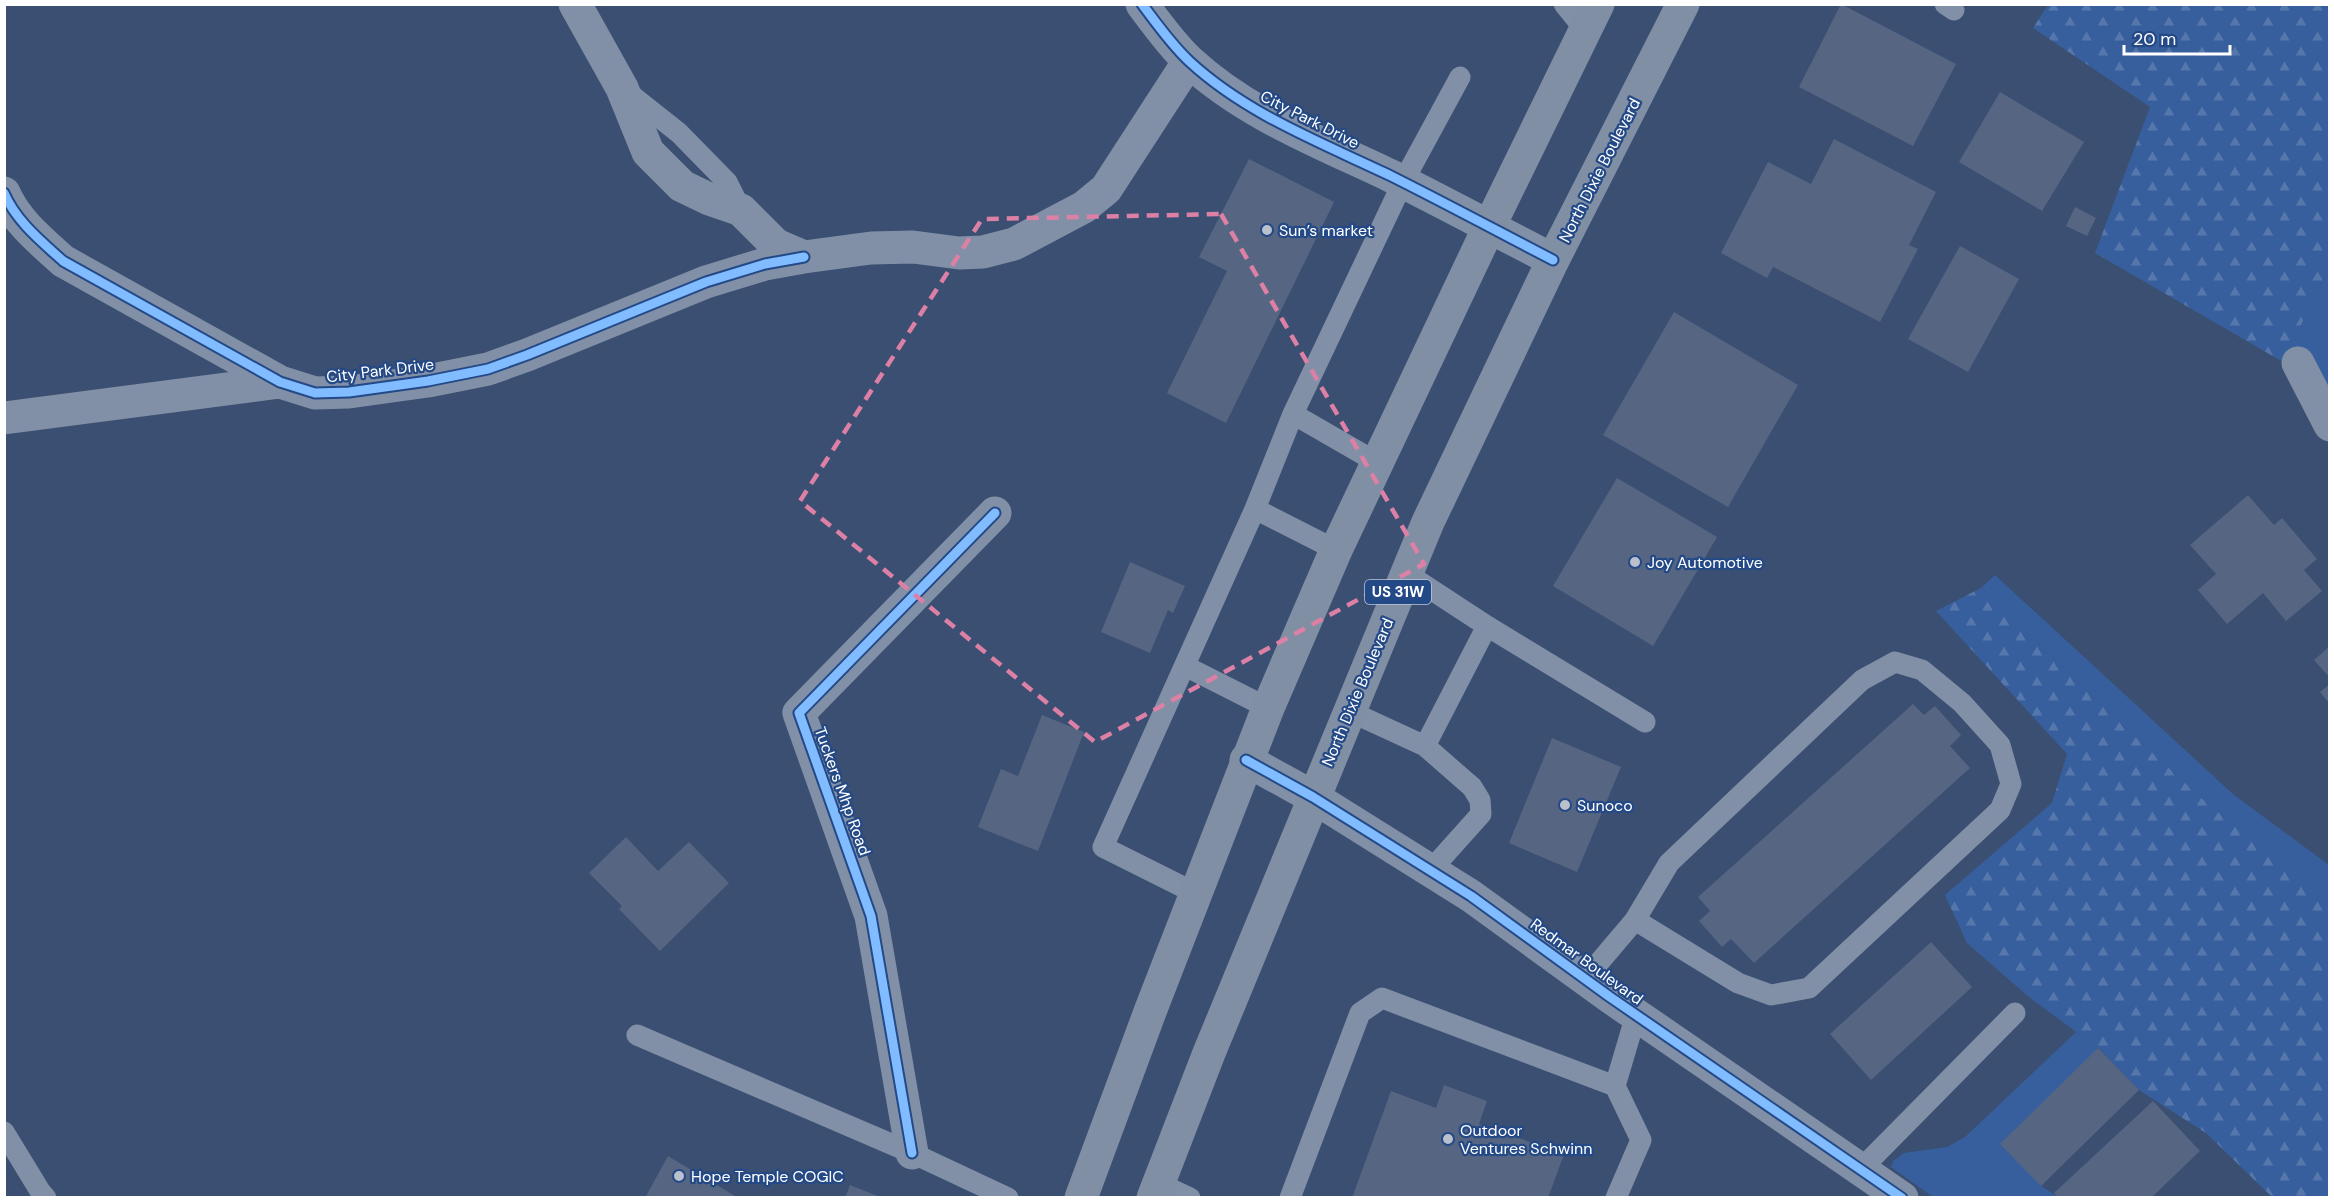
<svg xmlns="http://www.w3.org/2000/svg" width="2334" height="1202" font-family="'DM Sans',sans-serif">
<style>
.grass{fill:#385f9d}
.forest{fill:url(#forest-firs)}
.building{fill:#566682}
.lines{fill:none;stroke-linecap:round;stroke-linejoin:round}
.lane{stroke:#8190a6;stroke-width:21}
.street{stroke:#8190a6;stroke-width:33}
.highway{stroke:#818fa5;stroke-width:33}
.cycleway-casing{stroke:#244987;stroke-width:13}
.cycleway{stroke:#80bcff;stroke-width:9}
.marked{fill:none;stroke:#dd80a5;stroke-width:4.5;stroke-dasharray:12 8;stroke-linejoin:round}
.poi-dot{fill:#bac1cd;stroke:#244987;stroke-width:2}
.labels{text-anchor:middle;stroke-width:4.5;stroke-linejoin:round;paint-order:stroke}
.shield{fill:#244987;stroke:#bdc8db;stroke-width:1.5}
.shield-label{font-size:15px;font-weight:bold;fill:#fff}
.street-label{font-size:16px;fill:#fff;stroke:#244987}
.poi-label{font-size:16px;fill:#fff;stroke:#244987;text-anchor:start}
</style>
<defs>
<pattern id="forest-firs" width="22" height="20" patternUnits="userSpaceOnUse" patternTransform="scale(1.5)"><rect width="22" height="20" fill="#385f9d"/><path d="M5 1l3.5 6h-7zM16 11l3.5 6h-7z" fill="#5677ac"/></pattern>
</defs>
<rect width="100%" height="100%" fill="#3a4f71"/>
<path class="grass" d="M 2329,268 L 2329,396 L 2283,362 Z
M 1995,575 L 2234,795 L 2329,865 L 2329,899 L 2209,805 L 2118,721 L 1981,588 Z
M 2076,1032 L 2098,1048 L 2041,1186 L 2058,1197 L 1933,1197 L 1891,1167 L 1893,1161 L 1904,1153 L 1947,1147 L 1965,1137 Z"/>
<path class="forest" d="M 2048,5 L 2329,5 L 2329,268 L 2283,362 L 2095,253 L 2150,107 L 2033,28 Z
M 1981,588 L 2118,721 L 2209,805 L 2329,897 L 2329,1197 L 2272,1197 L 2206,1133 L 2139,1090 L 2098,1048 L 2029,997 L 1967,943 L 1945,895 L 2052,803 L 2067,754 L 1936,611 Z"/>
<path class="building" d="M 1841,4 L 1956,64 L 1913,146 L 1799,87 Z
M 2000,92 L 2084,142 L 2042,211 L 1959,162 Z
M 1834,139 L 1936,192 L 1909,245 L 1918,249 L 1880,322 L 1773,267 L 1767,278 L 1721,253 L 1768,162 L 1811,184 Z
M 1249,159 L 1334,202 L 1226,423 L 1167,393 L 1227,271 L 1199,257 Z
M 2075,207 L 2096,218 L 2087,236 L 2066,226 Z
M 1960,246 L 2019,279 L 1968,372 L 1908,339 Z
M 1674,312 L 1798,385 L 1728,507 L 1603,435 Z
M 1617,478 L 1717,537 L 1653,646 L 1553,586 Z
M 2248,495 L 2274,525 L 2282,518 L 2317,559 L 2304,570 L 2322,591 L 2286,621 L 2263,593 L 2227,624 L 2198,590 L 2216,574 L 2190,545 Z
M 1130,562 L 1185,586 L 1173,613 L 1168,610 L 1150,653 L 1101,632 Z
M 2330,646 L 2330,678 L 2314,660 Z
M 2330,684 L 2330,704 L 2320,692 Z
M 1913,704 L 1924,715 L 1935,706 L 1961,735 L 1950,746 L 1970,768 L 1754,963 L 1731,939 L 1722,947 L 1699,921 L 1710,911 L 1698,897 Z
M 1042,715 L 1084,732 L 1038,851 L 978,827 L 1001,769 L 1018,776 Z
M 1552,738 L 1621,767 L 1577,872 L 1509,843 Z
M 626,837 L 658,871 L 689,842 L 729,883 L 660,951 L 619,909 L 622,906 L 589,873 Z
M 1931,942 L 1972,987 L 1871,1080 L 1830,1034 Z
M 2098,1048 L 2139,1090 L 2041,1186 L 2000,1144 Z
M 1444,1085 L 1487,1101 L 1479,1124 L 1564,1154 L 1548,1198 L 1352,1198 L 1391,1091 L 1436,1108 Z
M 2153,1101 L 2200,1151 L 2151,1198 L 2058,1198 L 2054,1193 Z
M 668,1156 L 735,1196 L 734,1198 L 645,1198 Z
M 850,1185 L 880,1197 L 880,1198 L 845,1198 Z"/>
<g class="lines">
<path class="lane" d="M 1564,4 L 1585,30
M 1945,4 L 1954,10
M 626,91 L 679,133 L 727,182 L 741,210
M 1293,414 L 1378,463
M 1255,509 L 1336,550
M 1406,573 L 1487,626
M 1185,666 L 1268,708
M 1349,711 L 1425,746 L 1487,626 L 1645,722
M 1425,746 L 1472,787 L 1480,800 L 1481,814 L 1430,871
M 1195,893 L 1103,847 L 1255,509 L 1293,414 L 1403,182 L 1460,77
M 1585,979 L 1635,920 L 1669,863 L 1862,680 L 1895,662 L 1922,670 L 1962,703 L 2000,745 L 2011,784 L 2000,810 L 1809,988 L 1771,995 L 1738,983 L 1635,920
M 637,1035 L 912,1153 L 1008,1198
M 4,1132 L 40,1191 L 46,1198
M 1861,1169 L 2015,1013
M 1158,1183 L 1190,1198
M 1290,1198 L 1360,1013 L 1382,998 L 1615,1086
M 1616,1198 L 1641,1140 L 1615,1086 L 1636,1015"/>
<path class="street" d="M 575,4 L 622,88 L 648,152 L 682,186 L 709,199 L 741,210 L 776,245 L 804,257 L 871,248 L 913,247 L 959,253 L 983,252 L 1014,244 L 1084,207 L 1106,189 L 1189,61
M 1142,4 C 1157,24 1171,44 1189,61 C 1246,114 1322,143 1391,176 C 1445,203 1499,232 1553,260
M 4,193 C 16,221 41,241 63,261 L 280,382 L 315,393 L 349,392 L 428,381 L 488,369 L 527,355 L 706,282 L 765,264 L 804,257
M 2298,363 L 2330,425
M 4,418 L 280,382
M 1246,760 L 1313,797 L 1471,896 L 1610,997 L 1902,1198
M 912,1153 L 871,916 L 799,713 L 995,513"/>
<path class="highway" d="M 1081,1198 L 1151,1009 L 1268,708 L 1336,550 L 1489,227 L 1598,4
M 1153,1198 L 1209,1053 L 1428,522 L 1553,260 L 1683,4"/>
<defs>
<path id="cycleway" d="M 1142,4 C 1157,24 1171,44 1189,61 C 1246,114 1322,143 1391,176 C 1445,203 1499,232 1553,260
M 4,193 C 16,221 41,241 63,261 L 280,382 L 315,393 L 349,392 L 428,381 L 488,369 L 527,355 L 706,282 L 765,264 L 804,257
M 1246,760 L 1313,797 L 1471,896 L 1610,997 L 1902,1198
M 912,1153 L 871,916 L 799,713 L 995,513"/>
</defs>
<use href="#cycleway" class="cycleway-casing"/>
<use href="#cycleway" class="cycleway"/>
</g>
<path class="marked" d="M 1221,214 L 1424,564 L 1095,742 L 800,501 L 982,219 Z"/>
<g class="poi-dot">
<circle cx="1267" cy="230" r="6"/>
<circle cx="1635" cy="562" r="6"/>
<circle cx="1565" cy="805" r="6"/>
<circle cx="1448" cy="1139" r="6"/>
<circle cx="679" cy="1176" r="6"/>
</g>
<g class="labels">
<rect class="shield" x="1365" y="580" width="66" height="24" rx="4.5"/>
<g class="shield-label">
<text x="1398" y="597">US 31W</text>
</g>
<g class="street-label">
<text transform="translate(1310 119) rotate(27)" y="6">City Park Drive</text>
<text transform="translate(1599 170) rotate(-63)" y="6">North Dixie Boulevard</text>
<text transform="translate(380 370) rotate(-7)" y="6">City Park Drive</text>
<text transform="translate(1357 692) rotate(-67)" y="6">North Dixie Boulevard</text>
<text transform="translate(843 791) rotate(70)" y="6">Tuckers Mhp Road</text>
<text transform="translate(1587 961) rotate(36)" y="6">Redmar Boulevard</text>
</g>
<g class="poi-label">
<text x="1279" y="236">Sun’s market</text>
<text x="1647" y="568">Joy Automotive</text>
<text x="1577" y="811">Sunoco</text>
<text x="1460" y="1136">Outdoor<tspan x="1460" dy="18">Ventures Schwinn</tspan></text>
<text x="691" y="1182">Hope Temple COGIC</text>
</g>
</g>
<rect width="2334" height="1202" fill="none" stroke="#ffffff" stroke-width="12"/>
<path d="M2124 45v9h106v-9" fill="none" stroke="#ffffff" stroke-width="3"/>
<text x="2133" y="45" font-size="18" fill="#ffffff" stroke="#244987" stroke-width="4.5" paint-order="stroke">20 m</text>
</svg>
